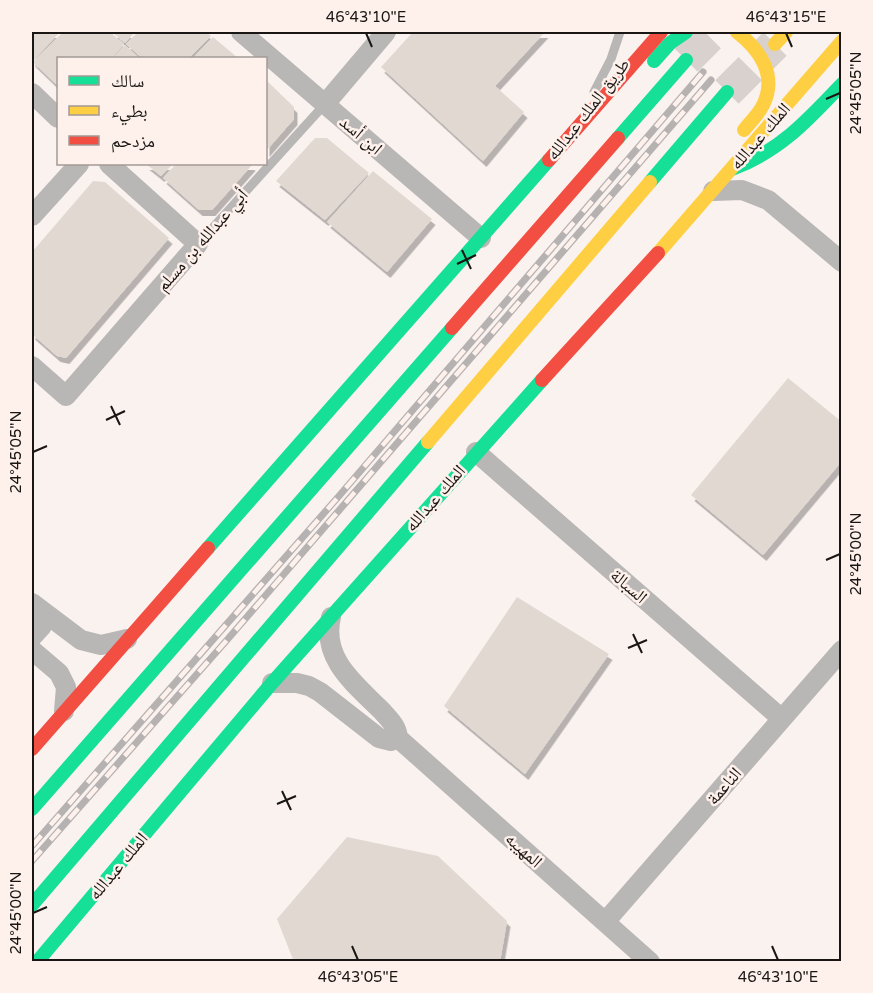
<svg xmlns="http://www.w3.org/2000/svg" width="873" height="993" font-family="'Varela Round','Noto Naskh Arabic',sans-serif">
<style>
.building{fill:#e1d9d1;filter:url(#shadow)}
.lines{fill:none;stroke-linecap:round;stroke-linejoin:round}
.highway-tunnel{stroke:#d8d1ce;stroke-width:33;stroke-dasharray:33 16;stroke-linecap:butt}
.lane{stroke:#b9b6b6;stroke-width:9}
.street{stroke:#b9b6b6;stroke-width:20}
.fast{stroke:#16e098;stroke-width:14}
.slow{stroke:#ffcf43;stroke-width:14}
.jam{stroke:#f24e42;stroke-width:14}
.rail-casing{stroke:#b6b2b2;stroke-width:7}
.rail{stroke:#fef1eb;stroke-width:4.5;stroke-dasharray:14;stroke-linecap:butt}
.ticks{fill:none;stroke:#1a1614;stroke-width:2}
.labels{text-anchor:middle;stroke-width:5;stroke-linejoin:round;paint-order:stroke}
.street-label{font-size:18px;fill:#1a1614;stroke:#fef1eb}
.neatline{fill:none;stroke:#1a1614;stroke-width:2}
.ticks-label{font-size:15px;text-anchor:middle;fill:#1a1614}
</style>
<defs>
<filter id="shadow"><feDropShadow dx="3.5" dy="6" stdDeviation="0" flood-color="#0004"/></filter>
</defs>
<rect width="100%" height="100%" fill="#faf2ef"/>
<path class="building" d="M 32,32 L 60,32 L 32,62 Z
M 63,32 L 110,32 L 124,44 L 112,58 L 58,58 L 58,86 L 33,62 Z
M 112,32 L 135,32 L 125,43 Z
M 138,32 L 206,32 L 211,36 L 189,58 L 142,58 L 126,44 Z
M 413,32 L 545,32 L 495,86 L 524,112 L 483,161 L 381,67 Z
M 213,37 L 238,58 L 193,58 Z
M 125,45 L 139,58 L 113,58 Z
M 266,80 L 294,107 L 294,119 L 266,151 Z
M 315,138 L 327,138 L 369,173 L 325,220 L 276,181 Z
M 146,164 L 173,164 L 161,176 Z
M 176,164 L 251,164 L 252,165 L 212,210 L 199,210 L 163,178 Z
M 373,171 L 432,219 L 387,272 L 327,222 Z
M 93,181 L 105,182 L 169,238 L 66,358 L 57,356 L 32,334 L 32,252 Z
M 788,378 L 842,422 L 842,461 L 763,555 L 691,495 Z
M 517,597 L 609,654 L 525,774 L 444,706 Z
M 347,837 L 438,856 L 507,921 L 500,962 L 294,962 L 277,919 Z"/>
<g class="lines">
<path class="highway-tunnel" d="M 686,60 L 714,32
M 727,92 L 775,44"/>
<path class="lane" d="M 594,92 L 611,59 L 620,32
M 198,244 L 325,104"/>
<path class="street" d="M 241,32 L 481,238
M 32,93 L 58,118
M 325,104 L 386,32
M 713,191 L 742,190 L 768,200 L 842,262
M 32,216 L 79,164
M 32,366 L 66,396 L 198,244 L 109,164
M 476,452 L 782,719
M 32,603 L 81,640 L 101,645 L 127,639
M 331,617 C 321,659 355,684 382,711 C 390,720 397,726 398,738 L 650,962
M 32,637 L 42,626 L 44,613
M 32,650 L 59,673 L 66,687 L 64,711
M 272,683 L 297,683 L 309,686 L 320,692 L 379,738 L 391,741 L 398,738
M 605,922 L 842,650"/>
<path class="fast" d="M 654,61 L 670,43 L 686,32
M 618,138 L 686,60
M 732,169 C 780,151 808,120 842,84
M 650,182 L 727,92
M 208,548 L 549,160
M 32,809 L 452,328
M 32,905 L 428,442
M 37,962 L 272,683 L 542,380"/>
<path class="slow" d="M 737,32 C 759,49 777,74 764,103 C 760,113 751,121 744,130
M 775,44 L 786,32
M 658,253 L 842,41
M 428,442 L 650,182"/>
<path class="jam" d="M 549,160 L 661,32
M 452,328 L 618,138
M 542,380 L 658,253
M 32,749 L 208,548"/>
<defs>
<path id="rail" d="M 32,846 L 339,496 L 703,72
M 32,861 L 227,640 L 711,80"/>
</defs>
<use href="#rail" class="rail-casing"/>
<use href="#rail" class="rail"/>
</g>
<path class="ticks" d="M 366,33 L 372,47M 786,33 L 792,47M 826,99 L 840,93M 462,250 L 471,269M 457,264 L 476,255M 111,406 L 120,425M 106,420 L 125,411M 33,452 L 47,446M 826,560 L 840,554M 633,634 L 642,653M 628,648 L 647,640M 282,791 L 291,810M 277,804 L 296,796M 33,913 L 47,907M 352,946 L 358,960M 772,946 L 778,960"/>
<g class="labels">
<g class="street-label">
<text transform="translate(588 109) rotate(-52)" y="6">طريق الملك عبدالله</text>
<text transform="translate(361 135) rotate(40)" y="6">ابن أسد</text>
<text transform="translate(760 136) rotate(-49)" y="6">الملك عبدالله</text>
<text transform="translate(202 240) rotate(-49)" y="6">أبي عبدالله بن مسلم</text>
<text transform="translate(435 498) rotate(-49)" y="6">الملك عبدالله</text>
<text transform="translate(629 586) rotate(41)" y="6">السبالة</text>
<text transform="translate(724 786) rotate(-49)" y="6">الناعمة</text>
<text transform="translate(524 850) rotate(42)" y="6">المهيبه</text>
<text transform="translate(118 866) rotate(-50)" y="6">الملك عبدالله</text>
</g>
</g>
<rect width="873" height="993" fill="none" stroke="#fef1eb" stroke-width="66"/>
<rect x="57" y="57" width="210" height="108" fill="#fef1eb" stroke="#a39995" stroke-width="1.5"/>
<rect x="69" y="76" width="30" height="9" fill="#16e098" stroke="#a39995" stroke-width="1.5"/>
<text x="111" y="87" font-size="18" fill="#1a1614">سالك</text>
<rect x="69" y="106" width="30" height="9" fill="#ffcf43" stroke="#a39995" stroke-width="1.5"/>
<text x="111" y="117" font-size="18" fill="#1a1614">بطيء</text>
<rect x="69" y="136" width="30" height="9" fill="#f24e42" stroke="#a39995" stroke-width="1.5"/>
<text x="111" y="147" font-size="18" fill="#1a1614">مزدحم</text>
<rect x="33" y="33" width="807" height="927" class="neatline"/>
<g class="ticks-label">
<text x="366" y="22">46°43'10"E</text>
<text x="786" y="22">46°43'15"E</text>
<text transform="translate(856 93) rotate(-90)" y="5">24°45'05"N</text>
<text transform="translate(16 452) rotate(-90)" y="5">24°45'05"N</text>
<text transform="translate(856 554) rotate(-90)" y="5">24°45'00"N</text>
<text transform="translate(16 913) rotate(-90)" y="5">24°45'00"N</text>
<text x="358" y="982">46°43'05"E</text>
<text x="778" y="982">46°43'10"E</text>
</g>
</svg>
